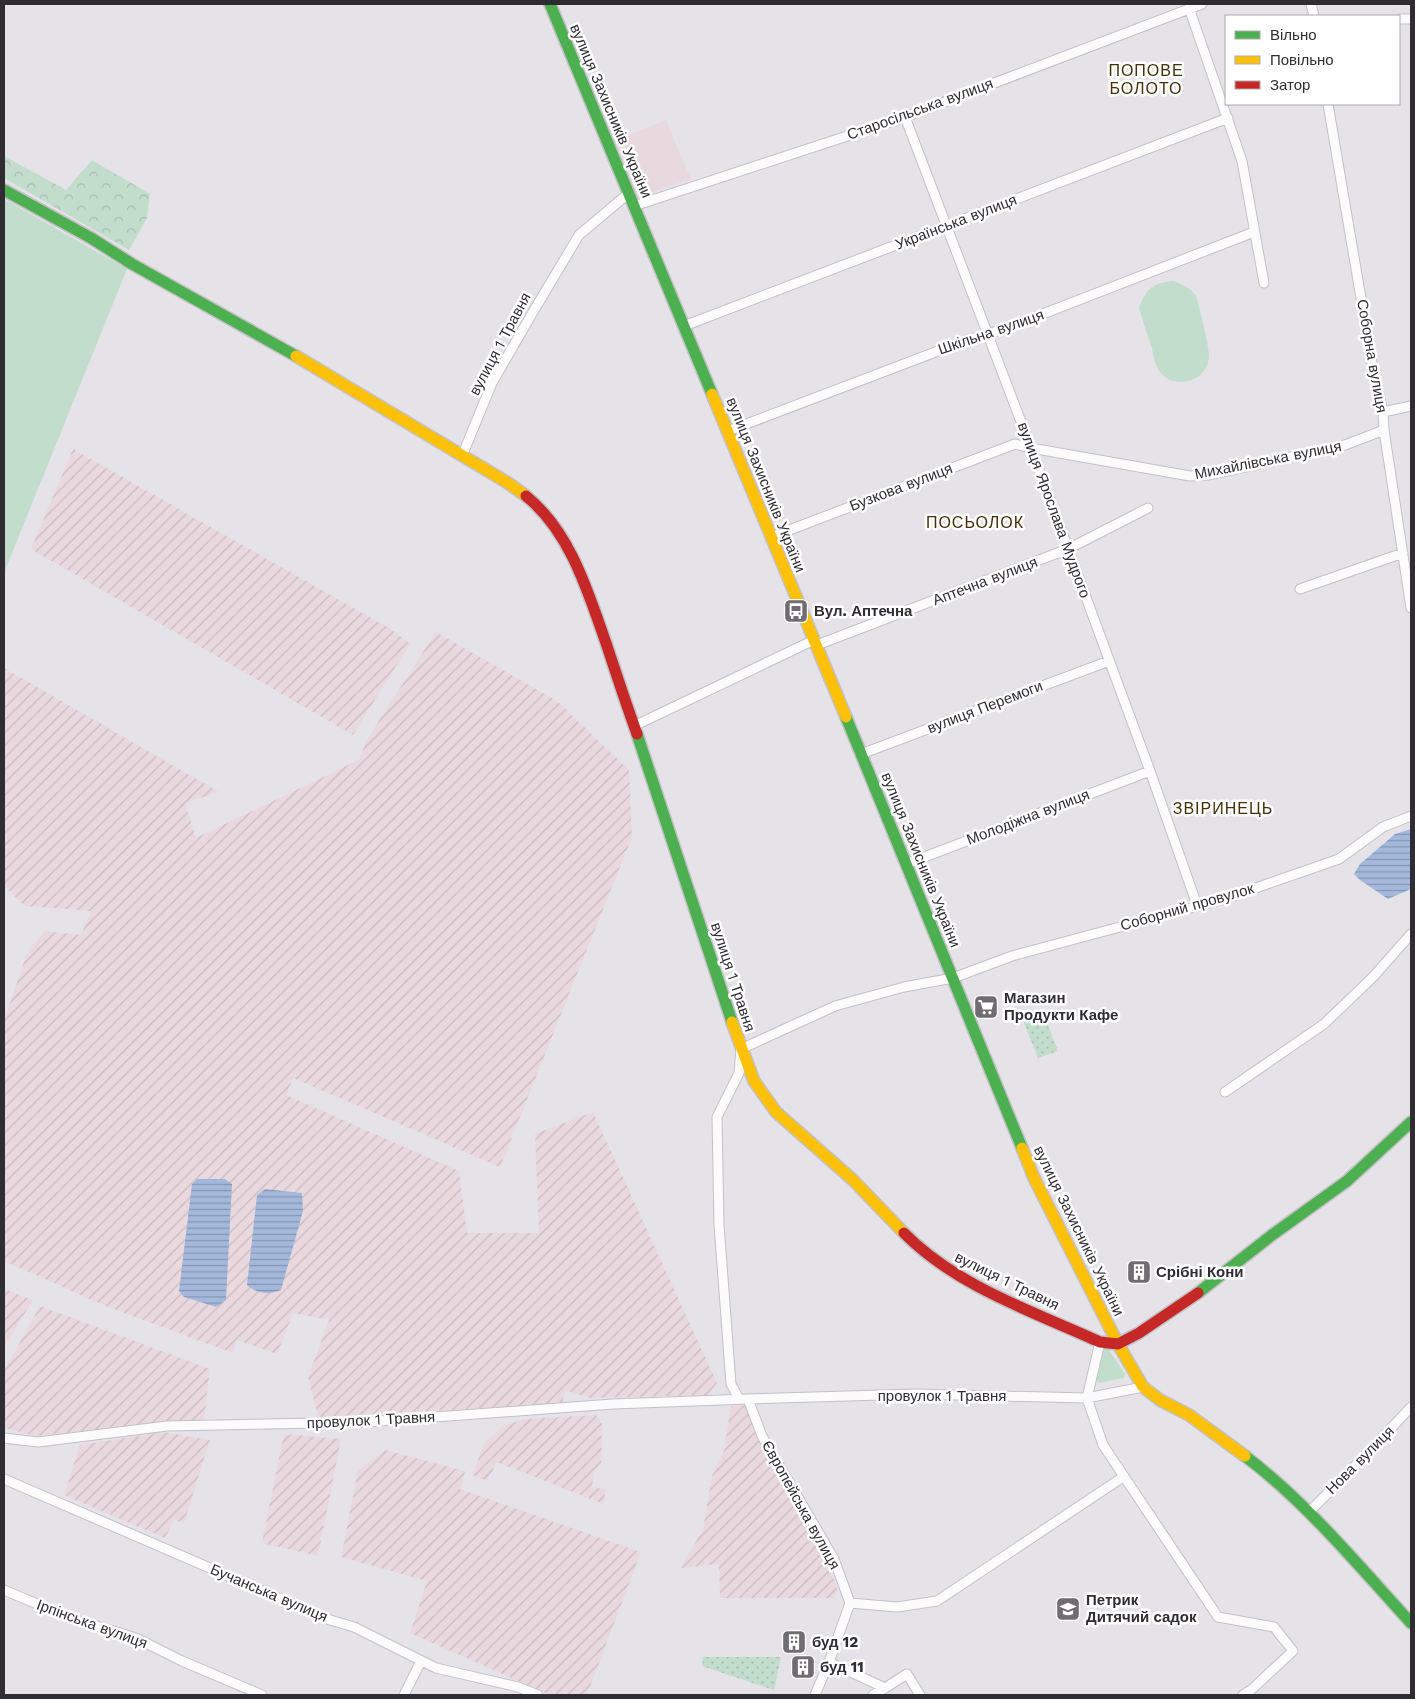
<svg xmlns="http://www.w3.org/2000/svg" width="1415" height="1699" font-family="'Work Sans',sans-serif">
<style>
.commercial{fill:#e8d9de}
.industrial{fill:url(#industrial-furrows)}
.green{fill:#c2ddcc}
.forest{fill:url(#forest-crowns)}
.park{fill:url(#park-dots)}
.water{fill:url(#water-rules)}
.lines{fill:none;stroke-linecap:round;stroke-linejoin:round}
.street-casing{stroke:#c3c1c5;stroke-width:11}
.fast-casing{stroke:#c3c1c5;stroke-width:14}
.slow-casing{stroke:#c3c1c5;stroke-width:14}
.jam-casing{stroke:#c3c1c5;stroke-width:14}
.street{stroke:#fbfbfc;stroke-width:9}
.fast{stroke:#4caf50;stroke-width:11}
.slow{stroke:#ffc107;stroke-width:11}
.jam{stroke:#c62828;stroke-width:11}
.labels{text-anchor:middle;stroke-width:5;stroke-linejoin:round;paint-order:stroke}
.street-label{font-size:15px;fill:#2f2d31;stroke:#fff}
.poi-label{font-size:15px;font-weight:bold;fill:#2f2d31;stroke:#fff;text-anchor:start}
.neighbourhood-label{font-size:16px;letter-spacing:1px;fill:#452f09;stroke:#fff}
</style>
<defs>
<pattern id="industrial-furrows" width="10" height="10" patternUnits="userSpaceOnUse" patternTransform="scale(1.25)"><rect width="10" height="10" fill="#e9d9de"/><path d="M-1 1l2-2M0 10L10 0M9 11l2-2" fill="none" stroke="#c8bbbf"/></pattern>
<pattern id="forest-crowns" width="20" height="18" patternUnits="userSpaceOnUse" patternTransform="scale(1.25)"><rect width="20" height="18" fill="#c2ddcc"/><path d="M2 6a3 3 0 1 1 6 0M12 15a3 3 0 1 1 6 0" fill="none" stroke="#a7beb0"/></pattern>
<pattern id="park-dots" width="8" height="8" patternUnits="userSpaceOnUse" patternTransform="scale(1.25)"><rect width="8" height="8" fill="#c2ddcc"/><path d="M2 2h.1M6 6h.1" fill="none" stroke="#a7beb0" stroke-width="1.8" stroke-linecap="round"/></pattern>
<pattern id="water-rules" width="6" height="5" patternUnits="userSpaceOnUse" patternTransform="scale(1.25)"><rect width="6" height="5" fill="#a3b8db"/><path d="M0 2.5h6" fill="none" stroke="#8596b2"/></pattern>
</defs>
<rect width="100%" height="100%" fill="#e5e3e8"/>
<path class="commercial" d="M 666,120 L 691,179 L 638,197 L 614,141 Z"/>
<path class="industrial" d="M 73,449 L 389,628 L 410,644 L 353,735 L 31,549 Z
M 436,632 L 557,701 L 629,770 L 632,837 L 500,1167 L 293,1078 L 286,1095 L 459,1171 L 467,1233 L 539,1233 L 535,1134 L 593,1112 L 717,1383 L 708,1395 L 590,1398 L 565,1390 L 562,1404 L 318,1417 L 308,1377 L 329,1320 L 293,1313 L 277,1354 L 237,1340 L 233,1353 L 108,1307 L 4,1261 L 4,1021 L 27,953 L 45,931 L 81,935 L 91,911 L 25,906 L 4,886 L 4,668 L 219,792 L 185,803 L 196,838 L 359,760 L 366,741 Z
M 4,1289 L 33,1300 L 4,1346 Z
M 40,1306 L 210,1369 L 204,1421 L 36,1436 L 4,1428 L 4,1371 Z
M 746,1405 L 758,1437 L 821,1551 L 838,1590 L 834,1598 L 720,1598 L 719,1564 L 681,1568 L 703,1529 L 712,1476 L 724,1451 L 731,1406 Z
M 596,1415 L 602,1424 L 601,1464 L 594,1470 L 592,1487 L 606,1490 L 603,1504 L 497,1462 L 487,1481 L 473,1475 L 484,1443 L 504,1425 L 526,1419 Z
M 163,1432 L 210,1440 L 184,1523 L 174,1520 L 165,1538 L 64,1495 L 80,1445 Z
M 284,1434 L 341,1439 L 318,1556 L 262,1543 Z
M 385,1450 L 465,1471 L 460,1489 L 641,1552 L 587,1695 L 550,1695 L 410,1633 L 427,1581 L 341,1557 L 358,1471 Z"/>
<path class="green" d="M 4,199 L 127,269 L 4,573 Z
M 1174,281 C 1182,285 1191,287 1196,296 C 1198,300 1210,351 1209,356 C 1208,384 1169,392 1157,367 C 1154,361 1153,354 1152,348 C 1147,335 1143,321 1139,308 C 1146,289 1154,282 1174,281 Z
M 1107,1347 L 1125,1374 L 1124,1378 L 1099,1383 L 1095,1379 L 1101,1351 Z"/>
<path class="forest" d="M 4,156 L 66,190 L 92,160 L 150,194 L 147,218 L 129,250 L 4,178 Z"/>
<path class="park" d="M 1042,1010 L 1058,1051 L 1038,1058 L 1022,1018 Z
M 703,1657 L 781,1657 L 774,1690 L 702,1666 Z"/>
<path class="water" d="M 1411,829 L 1411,889 L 1388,899 L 1360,880 L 1354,874 L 1360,864 L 1395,834 Z
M 197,1179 L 225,1179 L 232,1184 L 226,1300 L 216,1307 L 184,1297 L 179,1291 L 192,1184 Z
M 265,1189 L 302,1193 L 303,1211 L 281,1290 C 269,1295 257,1294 247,1285 L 257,1195 Z"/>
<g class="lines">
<defs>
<path id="street" d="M 1311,4 L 1314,16
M 1189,8 L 1242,161 L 1264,283
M 1399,19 L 1411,19
M 1328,104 L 1373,369 L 1383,412 L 1384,430 L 1411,608
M 905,117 L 1031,448 L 1150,771 L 1197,905
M 684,326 L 1228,118
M 1383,412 L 1411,406
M 728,431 L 967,340 L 1004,329 L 1254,232
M 462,456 L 492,383 L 533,312 L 579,235 L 629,193 L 634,206 L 905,117 L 1202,4
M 771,537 L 1015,444 L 1031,448 L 1190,476 L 1209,475 L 1345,445 L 1384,430
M 1300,589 L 1403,553
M 817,645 L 1068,549 L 1148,508
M 634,726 L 814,640
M 861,754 L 1109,661
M 906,864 L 1150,771
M 1225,1092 L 1324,1024 L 1373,977 L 1411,934
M 1100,1342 L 1087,1398 L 1103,1445 L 1218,1617 L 1274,1627 L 1293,1651 L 1251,1690 L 1243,1695
M 739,1399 L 731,1384 L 719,1225 L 717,1117 L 739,1073 L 741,1049 L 835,1006 L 904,987 L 953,978 L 1012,956 L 1224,899 L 1339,859 L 1383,827 L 1411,816
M 748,1399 L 762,1436 L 834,1559 L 850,1603 L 829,1662 L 815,1695
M 4,1438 L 38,1442 L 167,1426 L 367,1422 L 613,1404 L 748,1399 L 916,1394 L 1087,1398 L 1143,1387
M 4,1479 L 330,1620 L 354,1627 L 436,1668 L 518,1687 L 538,1695
M 1309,1512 L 1366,1455 L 1411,1407
M 4,1590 L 70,1618 L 136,1638 L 182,1661 L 262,1695
M 850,1603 L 897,1607 L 937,1601 L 1123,1477
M 829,1662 L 885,1688 L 873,1695
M 885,1688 L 907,1674 L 920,1695
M 404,1695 L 421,1661"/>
<path id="fast" d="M 550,4 L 712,394
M 4,190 L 91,238 L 132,264 L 296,356
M 846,717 L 1022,1148
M 637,734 L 732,1022
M 1198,1293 L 1272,1235 L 1347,1181 L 1411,1122
M 1245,1456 C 1307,1503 1358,1565 1411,1623"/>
<path id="slow" d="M 296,356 L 508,483 L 526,496
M 712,394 L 846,717
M 732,1022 L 754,1081 L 776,1112 L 853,1180 L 904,1233
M 1022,1148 L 1034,1178 L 1118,1344 L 1143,1387 L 1160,1400 L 1189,1415 L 1245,1456"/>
<path id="jam" d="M 526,496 C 570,531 588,592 606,643 C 616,673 626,704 637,734
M 904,1233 C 956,1286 1034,1312 1100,1342 L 1118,1344 L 1139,1333 L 1198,1293"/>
</defs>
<use href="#street" class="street-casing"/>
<use href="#fast" class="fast-casing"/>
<use href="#slow" class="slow-casing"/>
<use href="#jam" class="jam-casing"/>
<use href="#street" class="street"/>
<use href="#fast" class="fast"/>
<use href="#slow" class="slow"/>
<use href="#jam" class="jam"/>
</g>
<defs>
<symbol id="bus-square" viewBox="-11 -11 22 22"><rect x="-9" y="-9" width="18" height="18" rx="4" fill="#6f6d71" stroke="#fff"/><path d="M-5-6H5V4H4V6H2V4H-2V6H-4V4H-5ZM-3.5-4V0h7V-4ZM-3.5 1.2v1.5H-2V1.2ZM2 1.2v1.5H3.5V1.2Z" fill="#fff"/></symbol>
<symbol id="supermarket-square" viewBox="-11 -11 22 22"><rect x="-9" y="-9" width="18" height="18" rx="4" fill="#6f6d71" stroke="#fff"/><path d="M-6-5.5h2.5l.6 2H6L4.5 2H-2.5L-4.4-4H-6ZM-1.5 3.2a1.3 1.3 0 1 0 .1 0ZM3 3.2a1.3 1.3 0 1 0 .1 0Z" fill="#fff"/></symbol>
<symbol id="building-square" viewBox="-11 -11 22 22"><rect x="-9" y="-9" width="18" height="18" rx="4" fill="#6f6d71" stroke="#fff"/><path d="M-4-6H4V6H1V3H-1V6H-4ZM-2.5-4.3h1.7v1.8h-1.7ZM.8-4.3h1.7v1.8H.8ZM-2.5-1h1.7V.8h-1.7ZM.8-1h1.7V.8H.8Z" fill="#fff"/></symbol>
<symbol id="school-square" viewBox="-11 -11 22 22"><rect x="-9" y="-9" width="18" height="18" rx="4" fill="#6f6d71" stroke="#fff"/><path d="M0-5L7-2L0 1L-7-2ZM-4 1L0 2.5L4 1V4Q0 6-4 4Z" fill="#fff"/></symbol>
</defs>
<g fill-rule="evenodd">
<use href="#bus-square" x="782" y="597" width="28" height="28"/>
<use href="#supermarket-square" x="972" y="993" width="28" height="28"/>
<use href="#building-square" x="1125" y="1258" width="28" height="28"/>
<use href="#school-square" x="1054" y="1595" width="28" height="28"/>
<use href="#building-square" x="780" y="1628" width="28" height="28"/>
<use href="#building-square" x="789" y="1653" width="28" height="28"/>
</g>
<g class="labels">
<g class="street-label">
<text transform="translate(920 109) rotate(-20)" y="5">Старосільська вулиця</text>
<text transform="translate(611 111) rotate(67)" y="5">вулиця Захисників України</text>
<text transform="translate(956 222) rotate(-21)" y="5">Українська вулиця</text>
<text transform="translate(991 332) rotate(-19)" y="5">Шкільна вулиця</text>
<text transform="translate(500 344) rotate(-62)" y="5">вулиця 1 Травня</text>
<text transform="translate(1372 356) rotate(80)" y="5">Соборна вулиця</text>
<text transform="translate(1268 460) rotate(-11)" y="5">Михайлівська вулиця</text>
<text transform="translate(766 485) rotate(68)" y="5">вулиця Захисників України</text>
<text transform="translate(901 487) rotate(-21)" y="5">Бузкова вулиця</text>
<text transform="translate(1054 510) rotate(70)" y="5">вулиця Ярослава Мудрого</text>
<text transform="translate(985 581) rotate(-21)" y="5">Аптечна вулиця</text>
<text transform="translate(985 707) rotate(-21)" y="5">вулиця Перемоги</text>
<text transform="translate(1028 817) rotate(-21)" y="5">Молодіжна вулиця</text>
<text transform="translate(921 860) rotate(68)" y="5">вулиця Захисників України</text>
<text transform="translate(1187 907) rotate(-16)" y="5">Соборний провулок</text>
<text transform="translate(733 977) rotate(72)" y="5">вулиця 1 Травня</text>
<text transform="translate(1079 1231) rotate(64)" y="5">вулиця Захисників України</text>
<text transform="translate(1007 1281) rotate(26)" y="5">вулиця 1 Травня</text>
<text x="942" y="1401">провулок 1 Травня</text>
<text transform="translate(371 1420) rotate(-3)" y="5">провулок 1 Травня</text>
<text transform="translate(1360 1460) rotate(-45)" y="5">Нова вулиця</text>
<text transform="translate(801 1505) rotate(61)" y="5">Європейська вулиця</text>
<text transform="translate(269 1593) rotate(23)" y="5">Бучанська вулиця</text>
<text transform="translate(92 1624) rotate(20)" y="5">Ірпінська вулиця</text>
</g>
<g class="poi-label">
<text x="814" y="616">Вул. Аптечна</text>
<text x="1004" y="1003">Магазин<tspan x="1004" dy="17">Продукти Кафе</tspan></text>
<text x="1156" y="1277">Срібні Кони</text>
<text x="1086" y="1605">Петрик<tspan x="1086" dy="17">Дитячий садок</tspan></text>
<text x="812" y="1647">буд 12</text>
<text x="820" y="1672">буд 11</text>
</g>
<g class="neighbourhood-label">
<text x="1146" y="76">ПОПОВЕ<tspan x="1146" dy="18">БОЛОТО</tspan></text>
<text x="975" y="528">ПОСЬОЛОК</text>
<text x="1223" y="814">ЗВІРИНЕЦЬ</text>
</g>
</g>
<rect width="1415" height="1699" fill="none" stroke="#2f2d31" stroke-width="10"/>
<rect x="1225" y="15" width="175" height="90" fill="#ffffff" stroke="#acabad"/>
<rect x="1235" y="31" width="25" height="8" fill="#4caf50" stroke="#acabad"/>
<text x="1270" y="40" font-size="15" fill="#2f2d31">Вільно</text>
<rect x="1235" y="56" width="25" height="8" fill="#ffc107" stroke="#acabad"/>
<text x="1270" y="65" font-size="15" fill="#2f2d31">Повільно</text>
<rect x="1235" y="81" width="25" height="8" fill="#c62828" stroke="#acabad"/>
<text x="1270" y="90" font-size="15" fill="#2f2d31">Затор</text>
</svg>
